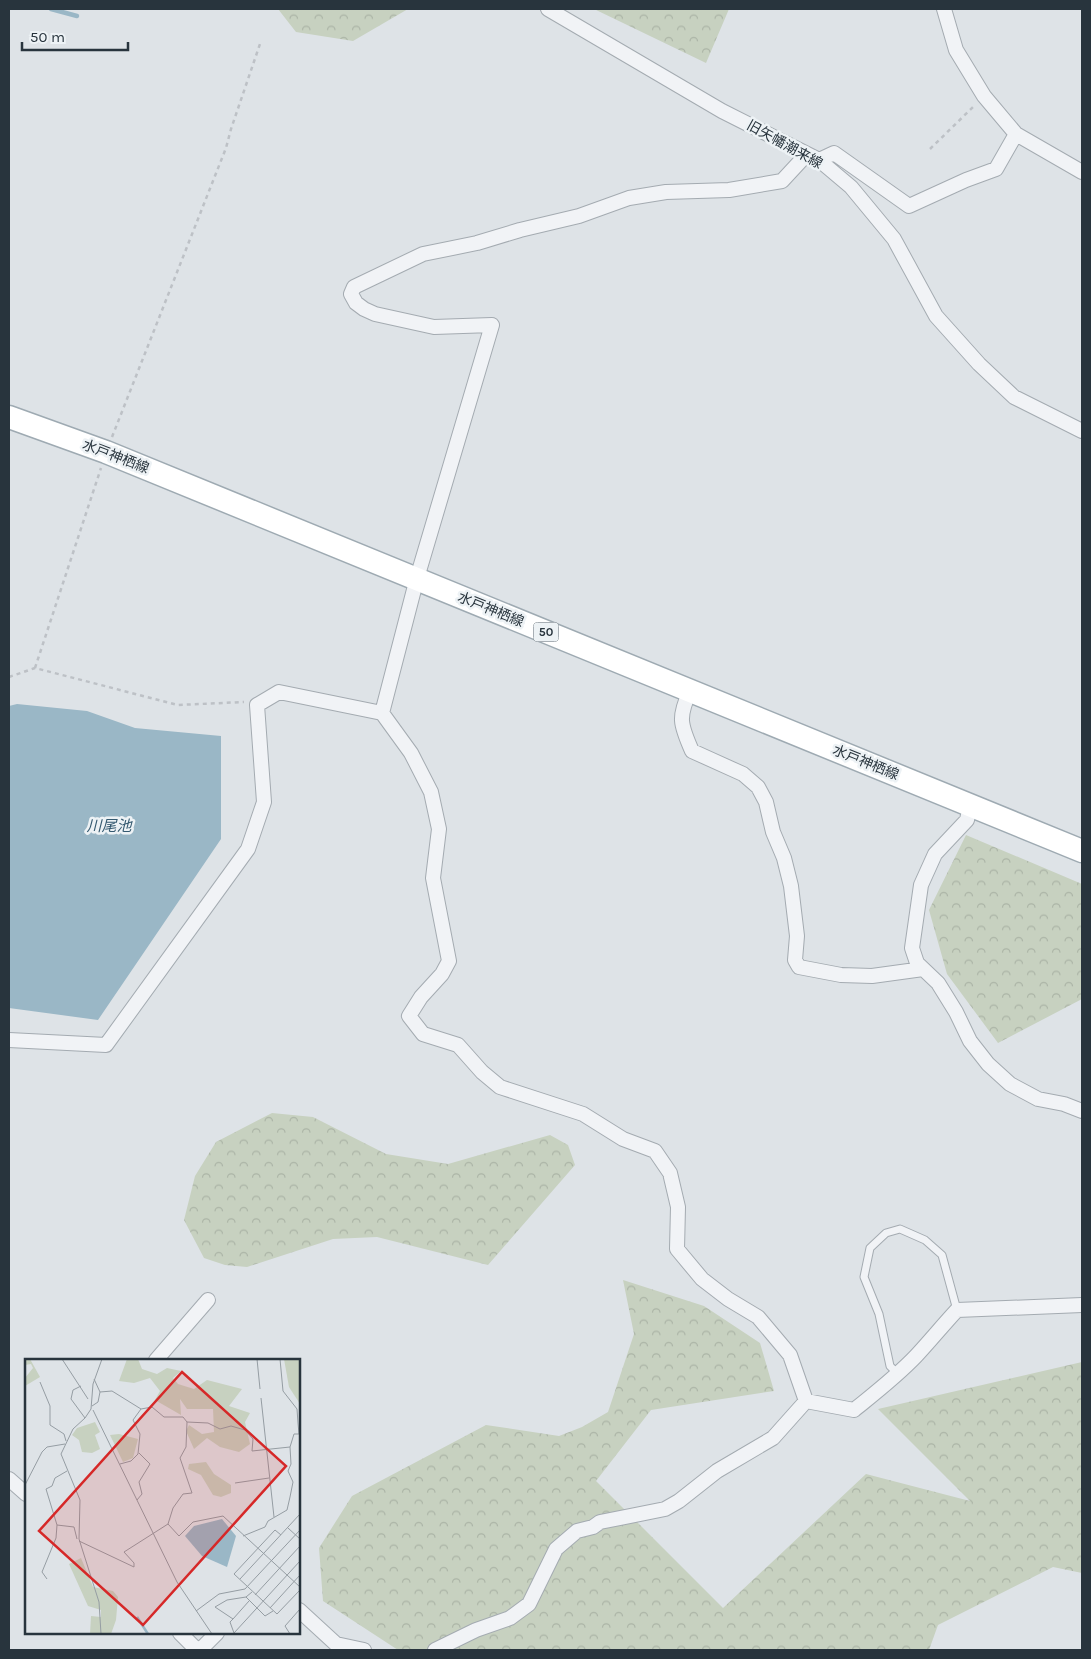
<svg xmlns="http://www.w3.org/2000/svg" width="1091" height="1659" font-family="Karla,'Noto Sans JP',sans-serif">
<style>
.forest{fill:url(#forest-crowns)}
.water{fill:#9ab7c6}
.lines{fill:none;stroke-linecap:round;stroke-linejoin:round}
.stream{stroke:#9ab7c6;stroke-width:4.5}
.lane-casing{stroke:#a4abb1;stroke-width:9}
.street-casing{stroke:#a4abb1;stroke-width:16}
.primary-casing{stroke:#9eaab2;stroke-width:25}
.path{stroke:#bdc1c6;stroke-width:2.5;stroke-dasharray:4 4;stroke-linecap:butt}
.lane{stroke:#f1f3f6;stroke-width:7}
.street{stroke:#f1f3f6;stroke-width:14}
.primary{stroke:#fff;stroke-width:22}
.labels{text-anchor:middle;stroke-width:5;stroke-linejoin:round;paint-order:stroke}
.shield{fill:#edf2f5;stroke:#636d74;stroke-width:1}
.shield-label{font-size:12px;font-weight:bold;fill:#28343d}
.street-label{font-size:14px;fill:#28343d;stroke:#edf2f5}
.water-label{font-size:15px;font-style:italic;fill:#345970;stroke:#edf2f5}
.inset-river{fill:none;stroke:#9ab7c6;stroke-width:2.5}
.inset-road{fill:none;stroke:#959da3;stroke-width:1}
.view{fill:#d62828;fill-opacity:0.15;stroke:#d62828;stroke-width:2.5}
.inset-edge{fill:none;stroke:#28343d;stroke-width:2.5}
</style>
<defs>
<pattern id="forest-crowns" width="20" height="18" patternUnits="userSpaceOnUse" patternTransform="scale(1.25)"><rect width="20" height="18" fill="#c7d1c0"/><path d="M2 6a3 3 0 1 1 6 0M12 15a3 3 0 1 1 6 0" fill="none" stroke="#abb4a6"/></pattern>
</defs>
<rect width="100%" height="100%" fill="#dee3e7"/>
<path class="forest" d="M 278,9 L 408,9 L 353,41 L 296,32 Z
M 594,9 L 729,9 L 706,63 Z
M 966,835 L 1082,884 L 1082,999 L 998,1043 L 947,974 L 929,910 Z
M 272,1113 L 313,1117 L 386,1154 L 448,1164 L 550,1135 L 568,1145 L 575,1165 L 488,1265 L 377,1237 L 333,1239 L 247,1267 L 225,1265 L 204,1258 L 184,1220 L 195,1176 L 216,1142 Z
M 623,1280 L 704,1306 L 760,1343 L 774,1391 L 651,1410 L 596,1481 L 723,1608 L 866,1474 L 970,1501 L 878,1409 L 1082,1362 L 1082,1573 L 1053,1567 L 938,1625 L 929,1650 L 398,1650 L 323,1601 L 319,1548 L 352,1496 L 486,1425 L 559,1436 L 582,1427 L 608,1412 L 634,1334 Z"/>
<path class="water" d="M 17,704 L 87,711 L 135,728 L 221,736 L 221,839 L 98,1020 L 9,1008 L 9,706 Z"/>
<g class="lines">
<path class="stream" d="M 51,9 L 77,16"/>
<defs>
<path id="lane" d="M 898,1374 L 890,1366 L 879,1314 L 864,1277 L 870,1248 L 886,1233 L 900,1229 L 925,1240 L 942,1255 L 957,1310"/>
<path id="street" d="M 548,9 L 722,111 L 819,160 L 851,187 L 894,239 L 936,316 L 979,364 L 1014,397 L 1082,431
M 944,9 L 956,50 L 984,96 L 1016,134 L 1082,172
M 819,160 L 834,153 L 909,206 L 966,180 L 996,169 L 1016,134
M 690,691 C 678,717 680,724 692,751 L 743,774 L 758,787 L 766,802 L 773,832 L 784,858 L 791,886 L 797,936 L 795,960 L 799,967 L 841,975 L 872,976 L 923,969
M 382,713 L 417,578 L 492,325 L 434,327 L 375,314 L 364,309 L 356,303 L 351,294 L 354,287 L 423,254 L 477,243 L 520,230 L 579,216 L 629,198 L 666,192 L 729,190 L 782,181 L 807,154
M 970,805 L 967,820 L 935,854 L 921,885 L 912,948 L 917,963 L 938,983 L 956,1012 L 970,1041 L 988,1064 L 1010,1084 L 1038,1099 L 1064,1104 L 1082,1111
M 9,1040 L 106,1045 L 248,849 L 264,802 L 257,705 L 279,692 L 382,713 L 411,753 L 431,792 L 439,829 L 433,878 L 449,961 L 442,974 L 421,997 L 409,1016 L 423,1034 L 458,1045 L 482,1072 L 500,1087 L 583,1114 L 623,1139 L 655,1151 L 670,1173 L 678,1207 L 677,1249 L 702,1279 L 728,1299 L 758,1317 L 790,1355 L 806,1401
M 156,1360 L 208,1300
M 9,1479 L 26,1494
M 299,1610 L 336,1644 L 364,1650
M 180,1633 L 197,1650
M 200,1650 L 217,1633
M 435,1650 L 476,1630 L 510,1618 L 529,1604 L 556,1549 L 577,1531 L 593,1527 L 600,1522 L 665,1509 L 679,1501 L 717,1471 L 773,1438 L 806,1401 L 854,1410 C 875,1393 897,1376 916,1356 C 930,1341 943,1325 957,1310 L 1082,1305"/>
<path id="primary" d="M 9,417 L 106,452 L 1082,851"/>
</defs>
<use href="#lane" class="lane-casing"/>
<use href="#street" class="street-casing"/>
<use href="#primary" class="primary-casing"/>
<path class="path" d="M 930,149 L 974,106
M 112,437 L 226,148 L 231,129 L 261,41
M 35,668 L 101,468
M 9,677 L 35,668 L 178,705 L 244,702"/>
<use href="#lane" class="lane"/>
<use href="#street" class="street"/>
<use href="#primary" class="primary"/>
</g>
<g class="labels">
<rect class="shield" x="533.5" y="622.5" width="25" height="19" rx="4"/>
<g class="shield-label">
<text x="546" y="636">50</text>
</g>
<g class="street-label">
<text transform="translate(785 144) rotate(29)" y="5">旧矢幡潮来線</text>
<text transform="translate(116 456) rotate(21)" y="5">水戸神栖線</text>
<text transform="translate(491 609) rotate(22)" y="5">水戸神栖線</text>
<text transform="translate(866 762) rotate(22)" y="5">水戸神栖線</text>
</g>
<g class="water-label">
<text x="109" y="831">川尾池</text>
</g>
</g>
<g transform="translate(25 1359)">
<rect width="275" height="275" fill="#dee3e7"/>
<path d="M 259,0 L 275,0 L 275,45 L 264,28 Z" fill="#c7d1c0"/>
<path d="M 0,0 L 5,0 L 15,18 L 0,27 L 0,19 L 8,9 L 6,5 L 0,6 ZM 102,0 L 113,0 L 117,10 L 132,15 L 142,9 L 156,12 L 148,19 L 153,25 L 169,30 L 182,21 L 217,30 L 204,47 L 225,54 L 220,63 L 225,85 L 214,93 L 195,88 L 182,79 L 169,90 L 161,72 L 164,66 L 177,75 L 189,73 L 188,50 L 162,50 L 155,40 L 156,56 L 130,41 L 135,32 L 125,19 L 109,24 L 94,22 ZM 70,63 L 75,73 L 70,76 L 75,90 L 67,94 L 57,93 L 54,81 L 47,76 L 52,69 ZM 94,75 L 113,80 L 108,99 L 98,103 L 85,76 ZM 181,103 L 189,115 L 206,126 L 206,134 L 196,138 L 188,136 L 176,116 L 163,110 L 164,105 ZM 56,199 L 68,228 L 88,232 L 93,238 L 91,261 L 86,275 L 65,275 L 66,257 L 76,258 L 76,251 L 63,247 L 44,205 Z" fill="#c7d1c0"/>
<path d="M 197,160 L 211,177 L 202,208 L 177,197 L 160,177 L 169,167 Z" fill="#9ab7c6"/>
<path class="inset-river" d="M 112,258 L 123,275"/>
<path class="inset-road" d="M 37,0 L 63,40M 232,0 L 235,30M 15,23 L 25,47 L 25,66 L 39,75 L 41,82M 56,27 L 48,31 L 46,40 L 60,59 L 66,50 L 68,25 L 77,0M 75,33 L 87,32 L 116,50 L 127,48 L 139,58 L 158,58 L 162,63 L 183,64 L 195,70 L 206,67 L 220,71 L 228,80 L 227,92 L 265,88M 236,39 L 249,158M 67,47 L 73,43 L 75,33 L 69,20M 68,51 L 152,223 L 187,275M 60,59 L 48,70 L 36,95 L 55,141 L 54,180 L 74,243 L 76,275M 162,63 L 161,88 L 155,99 L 167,134 L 158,135 L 148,149 L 143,165 L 154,177 L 168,163 L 198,157 L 275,228M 95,105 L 106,102 L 113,95 L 115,75 L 108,61 L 116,50M 210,124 L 244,119M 0,126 L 17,93 L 22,88 L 40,85M 112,141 L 117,135 L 114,123 L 125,105 L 114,94M 32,166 L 49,168 L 52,180M 263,169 L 275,180M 256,176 L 250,171 L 209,215 L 252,255 L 275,231M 218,177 L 240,168 L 243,162 L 262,151 L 265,138 L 268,123 L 263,112 L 266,105 L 265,88 L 269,75 L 274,75 L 273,64 L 272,50 L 258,32 L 255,0M 54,182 L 109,208 L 109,204 L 99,193 L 143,165M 22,220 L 17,213 L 31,179 L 32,166 L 21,130 L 27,127 L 30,119 L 42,112M 215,220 L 275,155M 227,233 L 221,238 L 202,241 L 190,248 L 208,260 L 205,263 L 209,274 L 275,202M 230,236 L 275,187M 221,238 L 240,257 L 248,252M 245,249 L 275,216M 171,252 L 194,235 L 220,230 L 275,171M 208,260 L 224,242M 265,275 L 260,267 L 275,250"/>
<path class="view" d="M 157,13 L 261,107 L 118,266 L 14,172 Z"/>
<rect width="275" height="275" class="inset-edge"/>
</g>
<rect width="1091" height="1659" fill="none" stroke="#28343d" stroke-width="20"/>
<path d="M22 42v8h106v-8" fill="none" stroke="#28343d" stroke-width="2.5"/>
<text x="30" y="42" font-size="15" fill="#28343d" stroke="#edf2f5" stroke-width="4" paint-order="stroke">50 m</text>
</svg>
